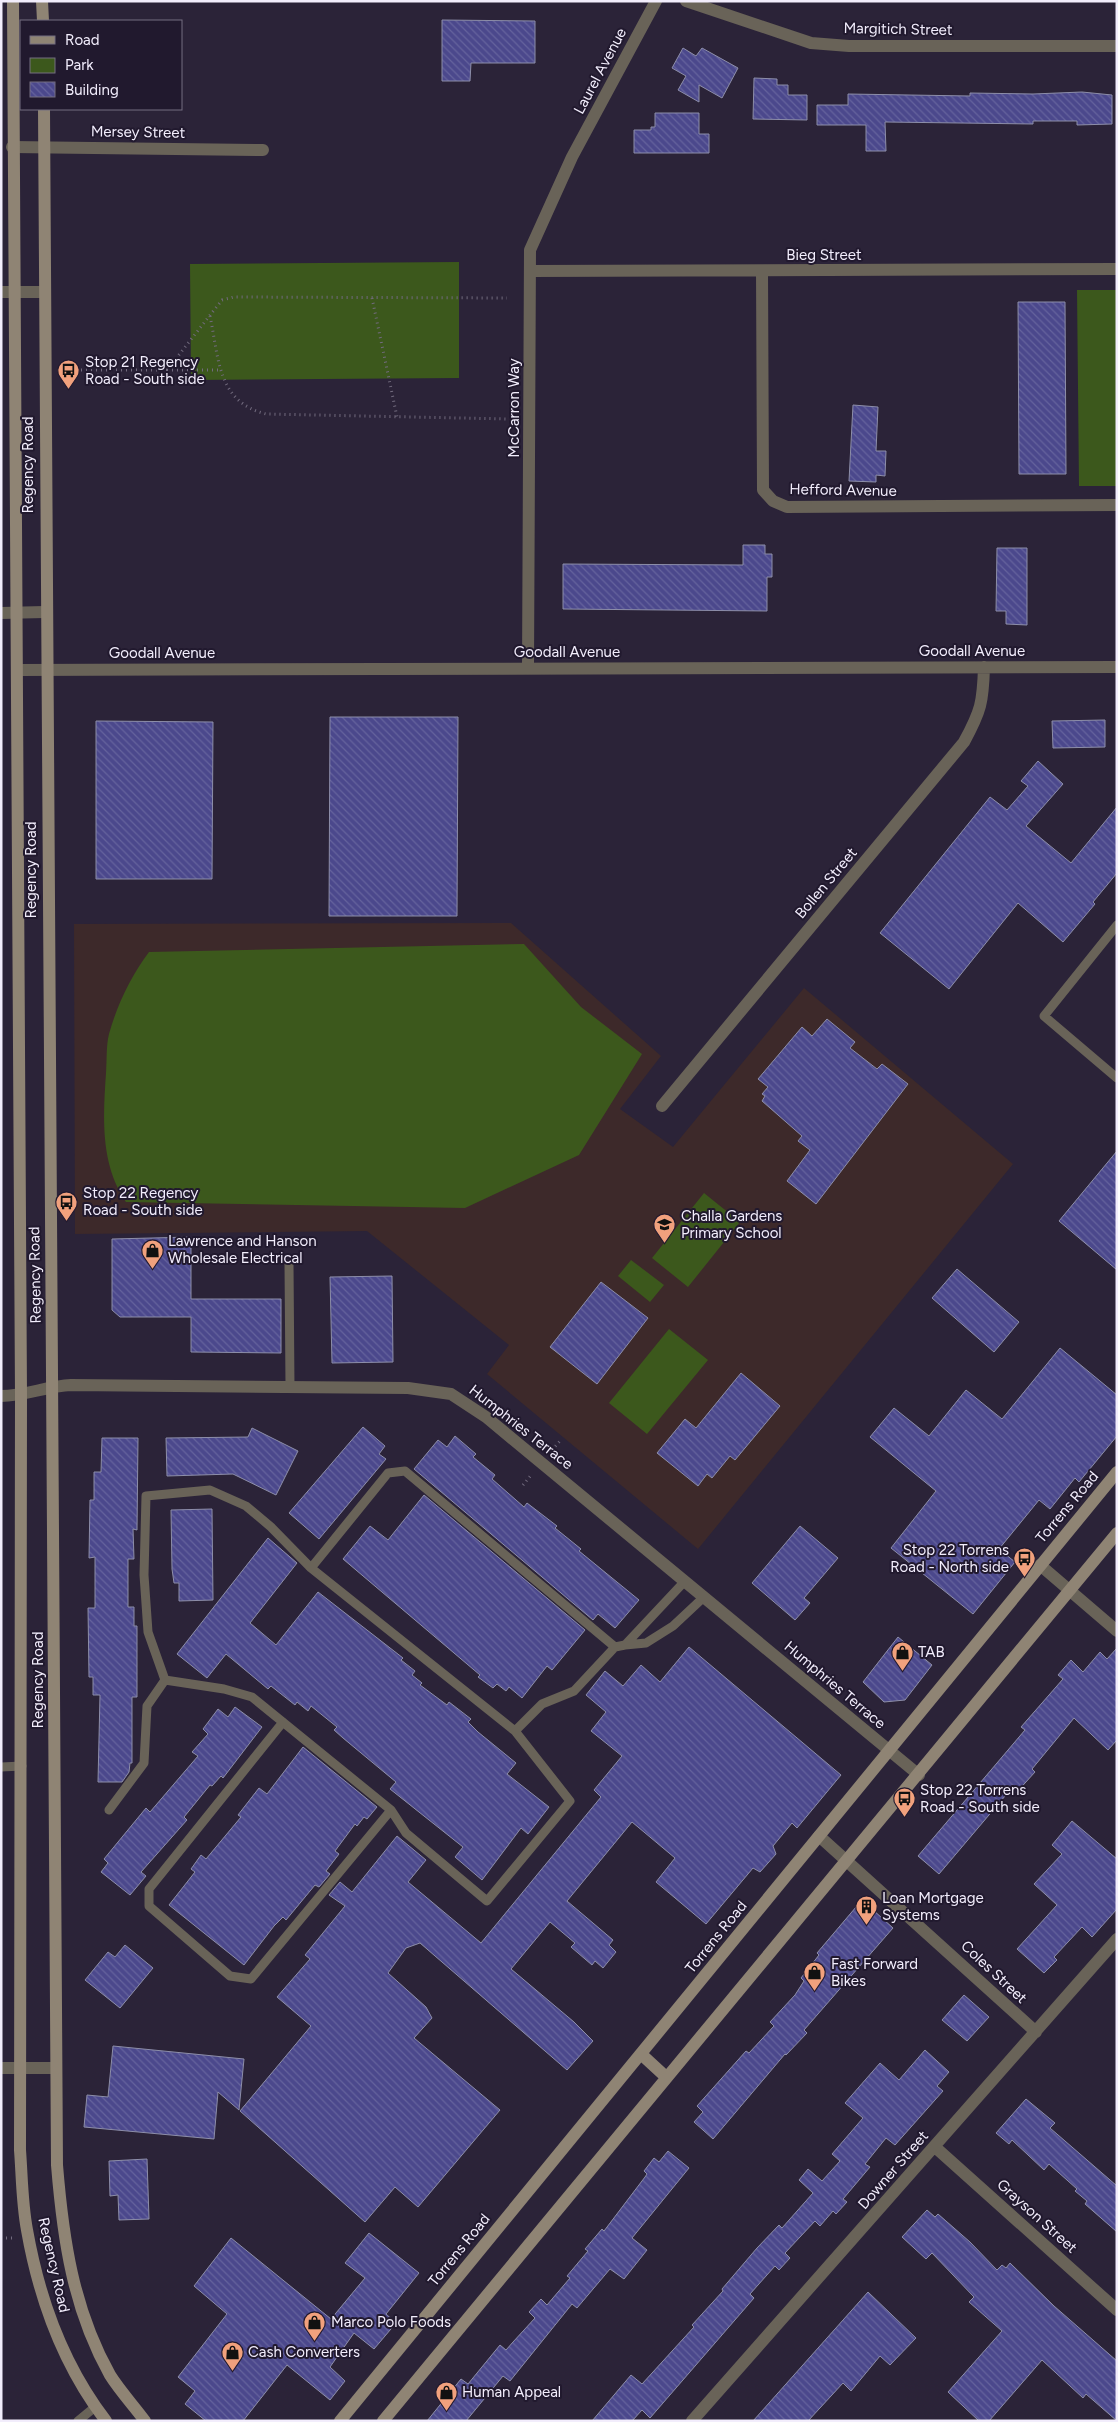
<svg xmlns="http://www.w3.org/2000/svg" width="1118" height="2422" font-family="Figtree,sans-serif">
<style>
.education{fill:#3d292a}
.park{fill:#3c581c}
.building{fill:url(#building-back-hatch);stroke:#8d8ea9}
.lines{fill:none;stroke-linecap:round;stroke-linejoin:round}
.path{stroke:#726b7e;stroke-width:3;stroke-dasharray:1 4;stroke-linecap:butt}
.lane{stroke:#696358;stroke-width:9}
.street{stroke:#696358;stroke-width:12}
.secondary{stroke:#8f8474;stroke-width:12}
.labels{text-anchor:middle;stroke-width:4;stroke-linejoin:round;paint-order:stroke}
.street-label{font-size:15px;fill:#f2edfc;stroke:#21192e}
.poi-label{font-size:15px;fill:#f2edfc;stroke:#21192e;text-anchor:start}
</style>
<defs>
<pattern id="building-back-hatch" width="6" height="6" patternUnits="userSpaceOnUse" patternTransform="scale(1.25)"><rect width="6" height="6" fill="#4b488c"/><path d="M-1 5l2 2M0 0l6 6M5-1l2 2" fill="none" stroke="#65639d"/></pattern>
</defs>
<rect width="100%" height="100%" fill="#2b2338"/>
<path class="education" d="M 511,923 L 661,1056 L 620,1109 L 673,1147 L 804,988 L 1013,1164 L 698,1549 L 487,1374 L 509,1345 L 367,1231 L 75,1234 L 74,924 Z"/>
<path class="park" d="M 459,262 L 459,378 L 191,380 L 190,264 Z
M 1077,290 L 1117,290 L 1117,486 L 1079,486 Z
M 524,944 L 581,1007 L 642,1054 L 579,1155 L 465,1208 L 126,1202 C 100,1164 103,1117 106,1073 C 107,1060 106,1046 109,1034 C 117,1005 131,976 149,952 Z
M 704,1193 L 740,1222 L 688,1287 L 652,1258 Z
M 631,1260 L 664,1285 L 650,1302 L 618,1276 Z
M 669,1329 L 708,1360 L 647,1434 L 609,1403 Z"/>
<path class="building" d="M 442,20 L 535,21 L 535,63 L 471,63 L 470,81 L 442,81 Z
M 683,48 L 696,56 L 702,48 L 738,68 L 722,98 L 699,85 L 699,102 L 678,90 L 686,76 L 672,68 Z
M 754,78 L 777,79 L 777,85 L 788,85 L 788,95 L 807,95 L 807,120 L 753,119 Z
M 1082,92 L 1112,95 L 1112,124 L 1077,125 L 1077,121 L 1033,121 L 1033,124 L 885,122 L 886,151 L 866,151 L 866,125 L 817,125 L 817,105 L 848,105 L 848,94 L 970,96 L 970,93 L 1033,94 Z
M 655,113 L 699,113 L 699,134 L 709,134 L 709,153 L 634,153 L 634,130 L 651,130 L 651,127 L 655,127 Z
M 1018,302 L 1065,302 L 1066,474 L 1019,474 Z
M 853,405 L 878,407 L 876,451 L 886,451 L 885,476 L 876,475 L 876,482 L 849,481 Z
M 743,545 L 765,545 L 765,554 L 772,554 L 772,577 L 767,577 L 767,611 L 563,609 L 563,564 L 743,565 Z
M 997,548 L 1027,548 L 1027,625 L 1006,624 L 1006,611 L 996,611 Z
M 330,717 L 458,717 L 457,916 L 329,916 Z
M 1105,720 L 1105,747 L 1053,748 L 1052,721 Z
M 96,721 L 213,722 L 212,879 L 96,879 Z
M 1038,761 L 1063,784 L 1026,826 L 1071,863 L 1117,807 L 1117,873 L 1093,902 L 1095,904 L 1063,942 L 1018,903 L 949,989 L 880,933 L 990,797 L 1007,810 L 1028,786 L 1021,781 Z
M 827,1019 L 855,1042 L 850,1048 L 877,1069 L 882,1064 L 908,1084 L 816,1204 L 787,1181 L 810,1150 L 798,1141 L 802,1136 L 762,1101 L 765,1096 L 762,1094 L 768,1087 L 758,1079 L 802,1027 L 812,1036 Z
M 1117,1151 L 1117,1270 L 1059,1221 Z
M 191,1237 L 191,1299 L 281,1299 L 281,1353 L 191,1352 L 191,1317 L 120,1317 L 112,1310 L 112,1239 Z
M 957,1269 L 1019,1322 L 994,1352 L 932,1298 Z
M 392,1276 L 393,1362 L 332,1363 L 330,1277 Z
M 601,1282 L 648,1318 L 597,1384 L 550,1347 Z
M 1060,1348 L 1117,1395 L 1117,1436 L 1079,1482 L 1075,1478 L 1050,1509 L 1039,1500 L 999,1549 L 1015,1562 L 973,1614 L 891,1548 L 936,1491 L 870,1437 L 894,1408 L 929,1436 L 966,1390 L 1002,1419 Z
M 741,1373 L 780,1406 L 735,1460 L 730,1456 L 712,1478 L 707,1474 L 698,1486 L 657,1453 L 685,1419 L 696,1428 Z
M 363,1427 L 385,1446 L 379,1454 L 386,1459 L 319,1539 L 289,1513 Z
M 252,1428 L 298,1451 L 276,1495 L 233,1474 L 167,1476 L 166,1438 L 248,1437 Z
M 455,1436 L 476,1454 L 473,1457 L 495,1475 L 492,1479 L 524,1507 L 527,1503 L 557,1526 L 555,1528 L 581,1549 L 579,1551 L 639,1600 L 615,1628 L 598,1614 L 593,1620 L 414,1469 L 438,1440 L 447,1447 Z
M 102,1438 L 138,1438 L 137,1530 L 133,1529 L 134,1559 L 128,1559 L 128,1607 L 134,1607 L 134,1626 L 137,1626 L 137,1697 L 132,1697 L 132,1763 L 130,1763 L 129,1772 L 122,1782 L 98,1782 L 100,1695 L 93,1695 L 93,1677 L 89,1677 L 88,1608 L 95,1608 L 95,1557 L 89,1558 L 90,1500 L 94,1500 L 94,1472 L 101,1472 Z
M 424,1495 L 585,1630 L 552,1670 L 547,1666 L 522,1698 L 509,1687 L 506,1691 L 497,1684 L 493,1688 L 478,1677 L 480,1675 L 343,1559 L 370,1526 L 388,1540 Z
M 212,1509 L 213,1600 L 179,1601 L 179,1583 L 174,1583 L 172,1569 L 171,1510 Z
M 800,1526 L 838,1558 L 804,1598 L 810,1603 L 795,1620 L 752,1583 Z
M 268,1538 L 297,1563 L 250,1623 L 276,1645 L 318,1592 L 403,1658 L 401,1660 L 415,1671 L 412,1675 L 422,1683 L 420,1685 L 447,1705 L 449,1702 L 471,1719 L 468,1722 L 478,1732 L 516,1763 L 507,1774 L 549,1807 L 528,1834 L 521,1828 L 482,1880 L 455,1857 L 463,1847 L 390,1789 L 396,1782 L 343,1738 L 334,1730 L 337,1727 L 311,1706 L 308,1711 L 297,1702 L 295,1705 L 271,1686 L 268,1689 L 226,1654 L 207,1678 L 177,1654 Z
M 898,1637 L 932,1665 L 905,1700 L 884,1702 L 863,1682 Z
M 689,1647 L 841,1775 L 797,1828 L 792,1823 L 773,1846 L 776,1854 L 760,1872 L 753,1868 L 706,1924 L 656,1882 L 675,1858 L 632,1822 L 567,1901 L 613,1940 L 609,1945 L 616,1952 L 603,1968 L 595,1961 L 592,1965 L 571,1947 L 575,1943 L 550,1922 L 511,1969 L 574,2022 L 593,2041 L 567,2070 L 420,1943 L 406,1948 L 388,1973 L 426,2007 L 432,2018 L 414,2038 L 500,2110 L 418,2207 L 395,2187 L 365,2222 L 240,2111 L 311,2026 L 277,1997 L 310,1959 L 305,1955 L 345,1906 L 329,1895 L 340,1882 L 352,1892 L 397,1836 L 426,1860 L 408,1882 L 481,1943 L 601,1797 L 594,1790 L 622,1756 L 591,1731 L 606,1712 L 586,1695 L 605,1671 L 623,1686 L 641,1665 L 660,1682 Z
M 1117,1648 L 1117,1740 L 1108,1750 L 1074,1718 L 1032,1769 L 1035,1772 L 1016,1793 L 1011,1789 L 939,1874 L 918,1856 L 1025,1730 L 1021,1727 L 1063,1679 L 1058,1675 L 1071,1660 L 1083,1672 L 1100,1652 L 1107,1659 Z
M 235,1707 L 262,1727 L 223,1778 L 221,1776 L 212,1786 L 210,1785 L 184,1817 L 187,1820 L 141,1872 L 146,1876 L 130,1895 L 101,1872 L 108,1863 L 104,1859 L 146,1808 L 150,1812 L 198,1756 L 192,1752 L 208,1734 L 203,1729 L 218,1709 L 228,1717 Z
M 303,1747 L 377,1807 L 367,1819 L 364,1817 L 357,1826 L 355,1824 L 335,1851 L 339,1854 L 326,1871 L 330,1874 L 319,1887 L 315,1885 L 286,1920 L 283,1917 L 274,1926 L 244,1965 L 169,1905 L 195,1872 L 191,1869 L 201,1855 L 206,1859 L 241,1817 L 238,1815 L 259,1788 L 267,1794 Z
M 1072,1821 L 1117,1859 L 1117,1909 L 1092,1937 L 1082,1927 L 1054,1957 L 1057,1960 L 1044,1973 L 1017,1949 L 1057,1905 L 1034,1884 L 1062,1854 L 1052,1845 Z
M 862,1900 L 893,1928 L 804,2030 L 807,2033 L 786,2055 L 785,2054 L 713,2139 L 694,2122 L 703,2112 L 697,2106 L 746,2051 L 749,2053 L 774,2026 L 770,2022 L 795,1995 L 804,1981 L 801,1978 L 819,1955 L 817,1953 Z
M 125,1945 L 153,1968 L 120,2008 L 85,1980 L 108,1952 L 115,1957 Z
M 964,1995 L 989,2017 L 967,2041 L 942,2020 Z
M 113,2046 L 244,2059 L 239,2110 L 218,2092 L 214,2139 L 84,2127 L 87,2095 L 108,2097 Z
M 925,2050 L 949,2072 L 937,2086 L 943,2091 L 895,2145 L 886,2138 L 865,2164 L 870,2167 L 843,2199 L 847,2202 L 836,2214 L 833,2211 L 820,2226 L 815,2221 L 785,2253 L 790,2258 L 779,2270 L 775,2266 L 750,2294 L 754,2298 L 650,2418 L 642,2410 L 632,2421 L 592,2421 L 631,2375 L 642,2384 L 694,2327 L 692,2325 L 723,2291 L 722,2289 L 757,2248 L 779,2225 L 782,2228 L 813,2193 L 799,2180 L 808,2169 L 822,2181 L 840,2161 L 832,2154 L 863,2118 L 845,2103 L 880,2063 L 899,2080 Z
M 1026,2099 L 1055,2123 L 1050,2128 L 1117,2186 L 1117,2232 L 1085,2204 L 1087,2201 L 1075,2191 L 1077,2189 L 1049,2164 L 1044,2170 L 1012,2140 L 1009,2144 L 996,2133 Z
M 668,2151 L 689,2168 L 632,2238 L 647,2250 L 624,2279 L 610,2269 L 577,2308 L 572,2304 L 510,2381 L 503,2376 L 466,2421 L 427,2421 L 461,2379 L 468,2384 L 500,2345 L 506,2350 L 513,2342 L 535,2318 L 529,2312 L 541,2299 L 547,2305 L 570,2278 L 567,2276 L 588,2251 L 585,2249 L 602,2229 L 604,2231 L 645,2177 L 647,2174 L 644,2171 L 654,2158 L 659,2162 Z
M 147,2159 L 149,2219 L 119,2220 L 118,2195 L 110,2196 L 109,2161 Z
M 927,2210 L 935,2217 L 938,2214 L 970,2242 L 997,2270 L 1002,2265 L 1006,2268 L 1010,2263 L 1054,2306 L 1117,2361 L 1117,2421 L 1086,2394 L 1083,2398 L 1042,2360 L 989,2421 L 979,2421 L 948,2392 L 1002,2331 L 969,2302 L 974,2297 L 932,2253 L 926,2259 L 902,2237 Z
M 369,2233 L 419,2273 L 386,2314 L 396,2323 L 374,2349 L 354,2333 L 330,2367 L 345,2381 L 330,2400 L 287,2365 L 243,2421 L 206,2421 L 185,2404 L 195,2391 L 178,2377 L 227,2314 L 194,2286 L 231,2238 L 331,2319 L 365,2278 L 345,2263 Z
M 868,2292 L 916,2338 L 890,2365 L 880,2356 L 851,2391 L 843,2383 L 808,2421 L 753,2421 Z"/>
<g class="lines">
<path class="path" d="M 372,298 L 397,417
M 210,316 C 219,358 217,402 266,414 L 509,419
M 66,370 L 167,370 L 222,300 L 234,297 L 507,298
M 167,370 L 222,370
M 552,1450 L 561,1440
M 523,1485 L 532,1474
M 1,2238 L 13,2238"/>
<path class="lane" d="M 1117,925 L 1044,1016 L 1117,1078
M 289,1264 L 290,1386
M 210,1490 L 246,1506 L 271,1527 L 311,1568 L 515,1731 L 570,1801 L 487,1901 L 406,1833 L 391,1810 L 252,1697 L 224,1689 L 165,1680 L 148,1632 L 144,1575 L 146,1496 Z
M 311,1568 L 388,1473 L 405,1471 L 615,1647
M 625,1645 L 646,1643 L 673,1626 L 704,1597
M 283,1722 L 149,1889 L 149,1906 L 230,1976 L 251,1979 L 391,1810
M 515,1731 L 542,1704 L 574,1691 L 615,1647 L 625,1645 L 685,1581
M 1,1767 L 22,1766
M 109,1810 L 144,1763 L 147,1706 L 165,1680
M 78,2421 L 95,2407"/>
<path class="street" d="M 686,1 L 811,43 L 849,46 L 1117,46
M 12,147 L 263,150
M 530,271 L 1117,269
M 762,271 L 763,490 L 773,501 L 787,507 L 1117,505
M 1,292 L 43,292
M 1,613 L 45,612
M 528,668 L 530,250 L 572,157 L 656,1
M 17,670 L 1117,667
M 662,1106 L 964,742 C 981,711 983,702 984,667
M 1,1396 C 25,1396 47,1386 71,1385 L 408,1388 L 451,1394 L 486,1417 L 919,1775
M 1040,1565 L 1117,1631
M 819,1836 L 1036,2032
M 1,2068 L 56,2068
M 935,2147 L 1117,2310
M 692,2421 L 1117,1939"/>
<path class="secondary" d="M 13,1 L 21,1396 L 20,2150 C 22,2176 22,2204 27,2230 C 39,2298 63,2365 106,2421
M 42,1 L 43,21
M 44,109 L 57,2165 C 63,2239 73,2309 110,2375 C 120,2391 134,2406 145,2421
M 641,2054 L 666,2077
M 340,2421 L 1117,1472
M 383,2421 L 1117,1533"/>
</g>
<defs>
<symbol id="bus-pin" viewBox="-11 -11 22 30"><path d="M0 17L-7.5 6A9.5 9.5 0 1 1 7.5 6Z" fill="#f1a17d" stroke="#21192e"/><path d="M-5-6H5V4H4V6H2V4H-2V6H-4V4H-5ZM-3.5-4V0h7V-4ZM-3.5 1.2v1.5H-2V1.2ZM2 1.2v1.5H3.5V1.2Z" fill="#111"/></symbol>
<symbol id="school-pin" viewBox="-11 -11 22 30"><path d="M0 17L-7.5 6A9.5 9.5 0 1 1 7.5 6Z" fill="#f1a17d" stroke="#21192e"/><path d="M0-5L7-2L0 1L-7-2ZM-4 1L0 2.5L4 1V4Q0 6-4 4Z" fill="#111"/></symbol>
<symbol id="shop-pin" viewBox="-11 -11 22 30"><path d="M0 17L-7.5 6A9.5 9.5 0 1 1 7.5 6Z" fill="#f1a17d" stroke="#21192e"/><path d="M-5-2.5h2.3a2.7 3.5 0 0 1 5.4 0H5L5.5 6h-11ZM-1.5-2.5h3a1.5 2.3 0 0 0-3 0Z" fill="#111"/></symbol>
<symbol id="building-pin" viewBox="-11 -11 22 30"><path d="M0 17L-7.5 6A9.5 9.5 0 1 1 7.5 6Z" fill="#f1a17d" stroke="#21192e"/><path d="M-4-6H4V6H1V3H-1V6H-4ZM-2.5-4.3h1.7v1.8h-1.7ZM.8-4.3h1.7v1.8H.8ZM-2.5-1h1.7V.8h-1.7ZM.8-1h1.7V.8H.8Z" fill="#111"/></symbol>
</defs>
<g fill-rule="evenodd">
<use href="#bus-pin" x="56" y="358" width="25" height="34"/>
<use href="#bus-pin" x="54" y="1190" width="25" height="34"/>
<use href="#school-pin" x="652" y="1212" width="25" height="34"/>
<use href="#shop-pin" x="140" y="1238" width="25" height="34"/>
<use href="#bus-pin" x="1012" y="1546" width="25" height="34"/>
<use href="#shop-pin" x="890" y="1640" width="25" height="34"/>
<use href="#bus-pin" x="892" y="1786" width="25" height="34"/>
<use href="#building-pin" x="854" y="1894" width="25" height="34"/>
<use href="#shop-pin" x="802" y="1960" width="25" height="34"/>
<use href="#shop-pin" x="302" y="2310" width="25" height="34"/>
<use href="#shop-pin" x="220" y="2340" width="25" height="34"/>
<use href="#shop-pin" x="434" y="2380" width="25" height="34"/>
</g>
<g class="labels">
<g class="street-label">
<text transform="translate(898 29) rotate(1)" y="5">Margitich Street</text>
<text transform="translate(600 71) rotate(-62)" y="5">Laurel Avenue</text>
<text transform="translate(138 132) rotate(1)" y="5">Mersey Street</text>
<text x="824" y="260">Bieg Street</text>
<text transform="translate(514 408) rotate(-90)" y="5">McCarron Way</text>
<text transform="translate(28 465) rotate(-90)" y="5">Regency Road</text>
<text transform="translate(843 490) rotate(1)" y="5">Hefford Avenue</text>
<text x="972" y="656">Goodall Avenue</text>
<text x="567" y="657">Goodall Avenue</text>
<text x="162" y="658">Goodall Avenue</text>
<text transform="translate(31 870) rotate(-90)" y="5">Regency Road</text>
<text transform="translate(826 883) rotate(-50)" y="5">Bollen Street</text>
<text transform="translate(35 1275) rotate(-91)" y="5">Regency Road</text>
<text transform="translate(521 1427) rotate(38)" y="5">Humphries Terrace</text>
<text transform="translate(1067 1507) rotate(-50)" y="5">Torrens Road</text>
<text transform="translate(38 1680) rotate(-90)" y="5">Regency Road</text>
<text transform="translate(835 1685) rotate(40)" y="5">Humphries Terrace</text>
<text transform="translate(716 1937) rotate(-51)" y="5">Torrens Road</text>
<text transform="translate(994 1972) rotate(43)" y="5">Coles Street</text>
<text transform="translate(893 2170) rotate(-49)" y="5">Downer Street</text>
<text transform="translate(1037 2216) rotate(42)" y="5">Grayson Street</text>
<text transform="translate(459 2250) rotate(-51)" y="5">Torrens Road</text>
<text transform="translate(54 2265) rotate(77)" y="5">Regency Road</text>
</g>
<g class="poi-label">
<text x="85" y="367">Stop 21 Regency<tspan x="85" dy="17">Road - South side</tspan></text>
<text x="83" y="1198">Stop 22 Regency<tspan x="83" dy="17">Road - South side</tspan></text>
<text x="681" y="1221">Challa Gardens<tspan x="681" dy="17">Primary School</tspan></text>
<text x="168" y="1246">Lawrence and Hanson<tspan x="168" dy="17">Wholesale Electrical</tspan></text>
<text x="1009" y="1555" text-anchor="end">Stop 22 Torrens<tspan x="1009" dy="17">Road - North side</tspan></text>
<text x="918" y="1657">TAB</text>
<text x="920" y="1795">Stop 22 Torrens<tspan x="920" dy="17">Road - South side</tspan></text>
<text x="882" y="1903">Loan Mortgage<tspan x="882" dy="17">Systems</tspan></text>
<text x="831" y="1969">Fast Forward<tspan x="831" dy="17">Bikes</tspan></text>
<text x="331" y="2327">Marco Polo Foods</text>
<text x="248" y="2357">Cash Converters</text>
<text x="462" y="2397">Human Appeal</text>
</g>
</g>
<rect width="1118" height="2422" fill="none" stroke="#f2edfc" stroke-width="5"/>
<rect x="20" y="20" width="162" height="90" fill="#21192e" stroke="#756e80"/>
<rect x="30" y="36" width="25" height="8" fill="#8f8474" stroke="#756e80"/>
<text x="65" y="45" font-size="15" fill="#f2edfc">Road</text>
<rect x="30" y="58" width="25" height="15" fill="#3c581c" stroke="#756e80"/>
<text x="65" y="70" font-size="15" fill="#f2edfc">Park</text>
<rect x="30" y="82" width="25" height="15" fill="url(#building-back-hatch)" stroke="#756e80"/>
<text x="65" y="95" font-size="15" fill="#f2edfc">Building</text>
</svg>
